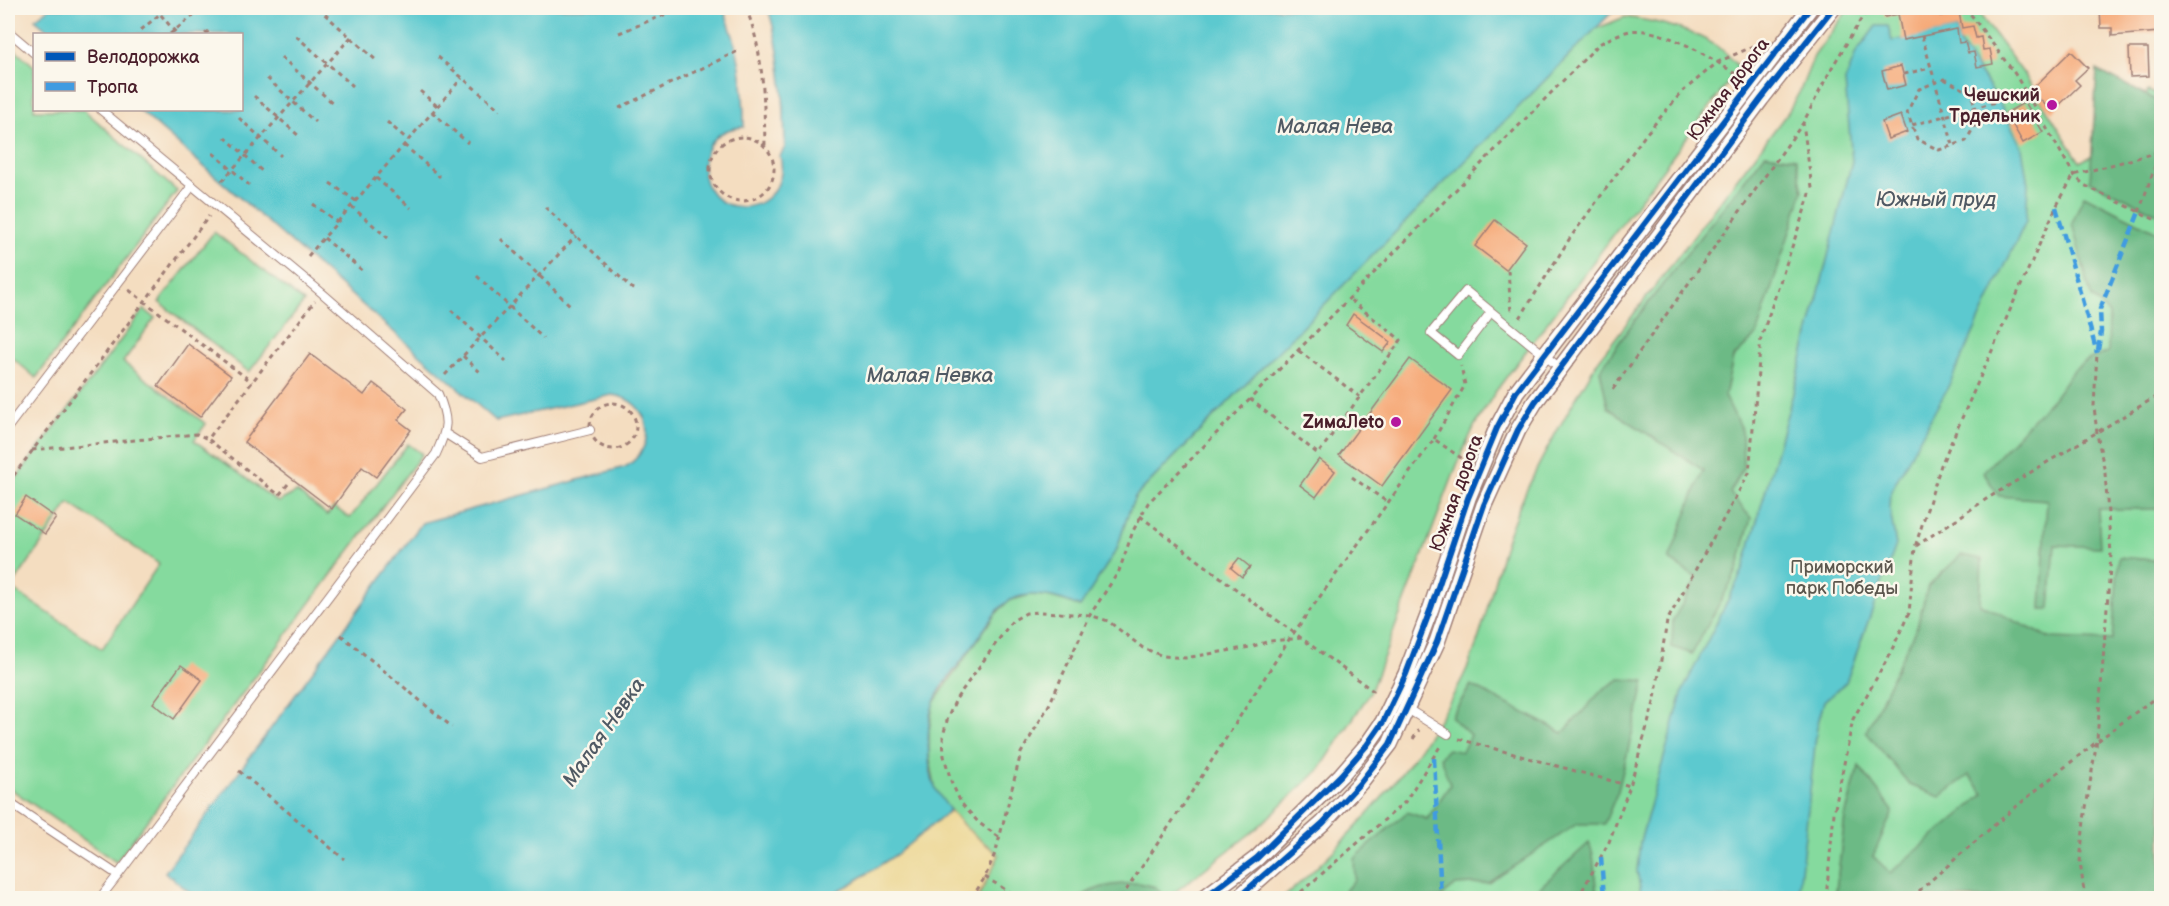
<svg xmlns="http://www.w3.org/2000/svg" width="2169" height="906" font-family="'Balsamiq Sans',sans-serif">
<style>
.green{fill:#85da9e;stroke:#687c64;stroke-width:1.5;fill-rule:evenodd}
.forest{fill:#6cba85;stroke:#5b6c58;stroke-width:1.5}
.sand{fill:#eeda9e;stroke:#9c7c64;stroke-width:1.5}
.water{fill:#5bc9cf;stroke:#52747d;stroke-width:1.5}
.building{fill:#f6ab7a}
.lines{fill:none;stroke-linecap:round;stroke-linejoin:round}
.lane-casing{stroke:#9f7e76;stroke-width:10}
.street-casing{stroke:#9f7e76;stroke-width:18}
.path{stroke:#9f7e76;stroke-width:3;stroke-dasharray:4.5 4.5;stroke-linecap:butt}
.lane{stroke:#fff;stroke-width:8}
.street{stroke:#fff;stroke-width:15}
.quiet{stroke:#409be1;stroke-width:4.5;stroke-dasharray:9 4.5;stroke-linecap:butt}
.cycleway-casing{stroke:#fbf7ec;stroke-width:10}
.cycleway{stroke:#0057b8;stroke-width:6}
.poi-dot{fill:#b5179e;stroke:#fbf7ec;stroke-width:2}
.labels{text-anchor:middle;stroke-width:5;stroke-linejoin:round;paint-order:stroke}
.street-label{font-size:18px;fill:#4a1f2b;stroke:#fbf7ec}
.poi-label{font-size:18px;font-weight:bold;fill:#4a1f2b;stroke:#fbf7ec;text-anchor:end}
.park-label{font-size:18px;fill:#5c574e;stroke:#fbf7ec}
.water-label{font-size:20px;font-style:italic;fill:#505a64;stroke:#fbf7ec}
</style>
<rect width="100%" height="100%" fill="#fbf7ec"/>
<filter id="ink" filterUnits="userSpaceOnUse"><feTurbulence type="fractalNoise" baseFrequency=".0167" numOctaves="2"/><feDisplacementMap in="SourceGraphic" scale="12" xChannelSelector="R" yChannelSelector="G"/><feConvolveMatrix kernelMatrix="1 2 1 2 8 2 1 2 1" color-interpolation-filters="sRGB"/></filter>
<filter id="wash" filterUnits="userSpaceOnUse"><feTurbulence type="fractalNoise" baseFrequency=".008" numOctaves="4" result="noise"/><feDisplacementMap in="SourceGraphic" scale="24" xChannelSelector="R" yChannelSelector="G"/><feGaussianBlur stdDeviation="1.35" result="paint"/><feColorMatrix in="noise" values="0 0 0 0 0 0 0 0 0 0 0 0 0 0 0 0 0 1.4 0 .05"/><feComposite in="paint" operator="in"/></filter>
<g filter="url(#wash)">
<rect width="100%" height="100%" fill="#f4ddc0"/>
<path class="green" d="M 1849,8 L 1975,8 L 2026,77 L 2080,162 L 2126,136 L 2148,91 L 2161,97 L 2161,898 L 1283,898 C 1352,839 1422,758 1463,677 C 1486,631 1492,578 1510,530 C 1532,470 1566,415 1598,361 L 1788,112 L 1800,91 L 1814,56 Z
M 1625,17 C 1656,21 1688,28 1715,45 C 1724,51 1732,60 1739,68 L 1496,391 L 1475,425 L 1459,460 L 1370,693 L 1320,769 L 1255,830 L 1167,898 L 824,898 L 851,884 L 897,854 L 935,787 L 929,754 L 929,731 L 933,704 L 994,616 L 1008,601 L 1030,595 L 1047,596 L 1069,602 L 1079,607 L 1117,549 L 1129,511 L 1135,497 L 1593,30 Z
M 8,45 L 10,45 L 34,66 L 34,110 L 84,110 L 177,191 L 36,378 L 8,354 Z
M 214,232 L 304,302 L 249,372 L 159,302 Z
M 144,309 L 155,318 L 123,362 L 206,424 L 194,440 L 278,502 L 297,492 L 327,515 L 334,507 L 350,518 L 408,444 L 422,454 L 116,862 L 8,787 L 8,489 ZM 69,503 L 159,564 L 102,649 L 11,588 Z"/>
<path class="forest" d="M 2097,70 L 2161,103 L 2161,215 L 2090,181 Z
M 1765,154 L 1796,158 L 1803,191 L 1756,336 L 1733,358 L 1725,396 L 1742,431 L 1743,468 L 1730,493 L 1751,518 L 1737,571 L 1692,654 L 1672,647 L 1673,620 L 1697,578 L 1669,560 L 1703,470 L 1608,408 L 1600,370 L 1634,321 Z
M 2084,195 L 2161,234 L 2161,509 L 2098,509 L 2100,547 L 2055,545 L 2050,609 L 2041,609 L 2047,500 L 1999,496 L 1983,472 L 2054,397 L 2073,370 L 2090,359 L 2108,352 L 2109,314 L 2091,296 L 2072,223 Z
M 1961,555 L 1982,559 L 1980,604 L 2050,638 L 2112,640 L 2119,557 L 2154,560 L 2161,573 L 2161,898 L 1835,898 L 1845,817 L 1859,766 L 1893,811 L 1873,856 L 1890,873 L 1984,794 L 1969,775 L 1940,797 L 1910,785 L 1866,732 L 1917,626 L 1928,586 Z
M 1620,679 L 1645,681 L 1618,791 L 1604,824 L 1577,824 L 1489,883 L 1456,885 L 1440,898 L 1339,898 L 1355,879 L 1354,859 L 1407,812 L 1427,819 L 1450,785 L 1440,757 L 1448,749 L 1462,752 L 1470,735 L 1451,717 L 1471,685 L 1563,733 L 1603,689 Z
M 1589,843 L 1593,854 L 1597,898 L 1528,898 Z
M 1139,883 L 1156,887 L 1163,896 L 1160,898 L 1079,898 C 1097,885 1117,884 1139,883 Z"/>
<path class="sand" d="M 950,810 L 965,827 L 999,855 L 978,898 L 824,898 L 851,884 L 897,854 Z"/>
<path class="water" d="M 50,8 L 723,8 C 740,48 744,84 744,127 C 690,128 690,206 742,207 C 751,207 760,204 767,198 C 780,187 784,171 780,156 L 785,147 C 784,100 782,53 768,8 L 1616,8 L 1135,497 L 1129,511 L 1117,549 L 1080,607 C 1060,597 1029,589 1009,601 C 996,608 983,632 974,644 C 963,660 938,688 933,705 C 926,723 927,769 935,787 C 938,795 945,803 950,810 L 897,854 L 851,884 L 824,898 L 197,898 L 165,872 L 422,523 L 625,467 C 659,448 652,400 612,395 L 496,421 L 139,110 L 242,110 L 242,34 L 53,34 L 35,19 Z
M 1876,26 L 1888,26 L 1892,41 L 1957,29 L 1959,43 L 1999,101 L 2022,148 L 2028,184 L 2026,221 L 1947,389 L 1891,491 L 1890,510 L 1896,545 L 1846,682 L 1824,701 L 1817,727 L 1798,898 L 1642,898 L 1637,871 L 1640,842 L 1683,690 L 1743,570 L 1796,383 L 1852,161 L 1845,81 L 1856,53 Z"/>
<g id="blocks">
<path class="building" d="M 1883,8 L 1938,8 L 1940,16 L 1959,12 L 1962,28 L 1973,26 L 1976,38 L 1981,37 L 1983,50 L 1990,49 L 1993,64 L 1977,67 L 1974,52 L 1968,53 L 1965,42 L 1959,43 L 1957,29 L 1903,40 L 1898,14 L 1885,17 Z
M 2100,8 L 2157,8 L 2159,32 L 2112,36 L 2112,28 L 2101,28 Z
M 2129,48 L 2148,48 L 2149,76 L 2130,77 Z
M 2071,51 L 2088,68 L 2075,80 L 2080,85 L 2052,112 L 2031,90 Z
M 1901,66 L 1906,85 L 1887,90 L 1882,71 Z
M 2025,102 L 2043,132 L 2023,143 L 2006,113 Z
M 1901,115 L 1907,132 L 1888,139 L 1882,122 Z
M 1495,220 L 1526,243 L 1506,270 L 1475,246 Z
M 1353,314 L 1391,342 L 1383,352 L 1346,325 Z
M 188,344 L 231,376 L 200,417 L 158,386 Z
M 310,354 L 364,395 L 373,383 L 407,409 L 398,420 L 411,430 L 376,477 L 362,467 L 332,509 L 244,442 Z
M 1410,359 L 1452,390 L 1382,486 L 1339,455 Z
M 1319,459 L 1335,471 L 1316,497 L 1300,485 Z
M 26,497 L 56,518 L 45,534 L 15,514 Z
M 1239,558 L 1250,567 L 1242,577 L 1231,568 Z
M 181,665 L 202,680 L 174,719 L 153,703 Z"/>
</g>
</g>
<g filter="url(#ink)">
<use href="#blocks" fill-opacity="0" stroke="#9f7e76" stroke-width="1.5"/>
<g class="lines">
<defs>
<path id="lane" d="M 8,31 L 34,53
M 1491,312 L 1458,355 L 1431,333 L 1466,291 L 1560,368
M 8,427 L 192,186
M 446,434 L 482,457 L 590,430
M 1406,708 L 1448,734
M 8,802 L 118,875 L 436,454 C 448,428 449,420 438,394 L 322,293 L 101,110
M 100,898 L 118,875"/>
<path id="street" d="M 1204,898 L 1257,858 L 1341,775 L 1367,745 L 1383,722 L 1406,674 L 1431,608 L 1468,498 L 1497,428 L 1516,392 L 1810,8
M 1238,898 L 1323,823 L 1360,783 L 1390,744 L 1437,642 L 1484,505 L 1518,430 L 1535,402 L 1761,99 L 1833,8"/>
</defs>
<use href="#lane" class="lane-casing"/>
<use href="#street" class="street-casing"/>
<path class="path" d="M 155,8 L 177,34
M 318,8 L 378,62
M 746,8 C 764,52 764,99 765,147
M 1964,8 L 1972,16 L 2015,74 L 2074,175 L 2084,185 L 2162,223
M 127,11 L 132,8
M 8,14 L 16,8
M 141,30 L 167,8
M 619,33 L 681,8
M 170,34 L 194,15
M 205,34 L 209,31
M 296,36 L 353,86
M 1922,36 L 1953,145
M 281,57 L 334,104
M 438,57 L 500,110
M 1904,74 L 1930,68
M 267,78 L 315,122
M 1944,79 L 1971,93 L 1979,118 L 1966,141 L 1939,150 L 1917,139 L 1907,112 L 1919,89 Z
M 420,91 L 437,106
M 254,96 L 300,137
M 619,108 L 738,51
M 432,112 L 468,143
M 239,118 L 281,156
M 387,122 L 408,140
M 1912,125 L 1999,101
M 225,137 L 263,172
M710 169a32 32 0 1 1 64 0a32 32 0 1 1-64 0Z
M 404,145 L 440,177
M 213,153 L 249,185
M 376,178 L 411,208
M 222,181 L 351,37
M 330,183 L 356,201
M 313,204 L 337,222
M 351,206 L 388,238
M 545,207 L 637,293
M 2139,212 L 2162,146
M 324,238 L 363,271
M 501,239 L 571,306
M 308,256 L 462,78
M 1508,270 L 1511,313
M 477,276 L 543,338
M 129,290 L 252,382
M 451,310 L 506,361
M 1520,318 L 1570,238 L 1646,134 L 1682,92 L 1718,62 L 1763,42
M 1299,351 L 1360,397
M 463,356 L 481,373
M 445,375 L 576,236
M 1613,389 L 1803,123 L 1831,69 L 1868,8
M 1250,399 L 1318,454 L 1401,340 L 1349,299
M590 426a23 23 0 1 1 46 0a23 23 0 1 1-46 0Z
M 1434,439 L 1465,385 L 1461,366
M 32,450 L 197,434 L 208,439
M 1352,477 L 1387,502
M 8,483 L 209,216
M 288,484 L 279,495 L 208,439 L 315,301
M 1140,516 L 1278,621 L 1376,693
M 1916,546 L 1988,498 L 2162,393
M 341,635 L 452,727
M 1413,739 L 1419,730
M 1459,739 L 1630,786
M 239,771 L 344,859
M 999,837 L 979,823 L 961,803 L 951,781 L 944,756 L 943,736 L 948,717 L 956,699 L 1012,621 L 1026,613 L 1041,612 L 1090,615 L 1108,621 L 1143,648 L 1163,656 L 1185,658 L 1250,647 L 1270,641 L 1303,638
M 985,877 L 1019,898
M 972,898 L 985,877 L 996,851 L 1021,753 L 1049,705 L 1090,615 L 1119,571 L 1133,531 L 1148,503 L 1599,44 C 1609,39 1619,33 1630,31 C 1661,26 1712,58 1737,75
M 1121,898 L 1184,804 L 1290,638 L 1434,439 L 1464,460
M 1294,898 L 1405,802 L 1441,745
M 1578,898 L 1609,842 L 1630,786 L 1655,699 L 1667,621 L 1749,473 L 1761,338 L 1812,188 L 1803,123
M 1826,898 L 1834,813 L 1853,719 L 1888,658 L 1909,613 L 1915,547 L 1941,465 L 2056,207 L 2074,175 L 2159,152
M 1913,898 L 1918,892 C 1996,822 2076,755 2162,693
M 2085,898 L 2080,862 L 2084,820 L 2097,740 L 2111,554 L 2105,473 L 2097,434 L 2094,406 L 2097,353"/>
<use href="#lane" class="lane"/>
<use href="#street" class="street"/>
<path class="quiet" d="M 2056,207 L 2097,353
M 2098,350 L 2101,332 L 2100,309 L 2139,212
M 1434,758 L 1441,898
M 1601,857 L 1604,898"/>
<defs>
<path id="cycleway" d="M 1204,898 L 1257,858 L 1341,775 L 1367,745 L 1383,722 L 1406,674 L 1431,608 L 1468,498 L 1497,428 L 1516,392 L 1810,8
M 1238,898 L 1323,823 L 1360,783 L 1390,744 L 1437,642 L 1484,505 L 1518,430 L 1535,402 L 1761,99 L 1833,8"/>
</defs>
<use href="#cycleway" class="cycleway-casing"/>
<use href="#cycleway" class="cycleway"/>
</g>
</g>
<g class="poi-dot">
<circle cx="2052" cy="105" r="6"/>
<circle cx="1396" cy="422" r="6"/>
</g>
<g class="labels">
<g class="street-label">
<text transform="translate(1728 89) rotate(-53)" y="6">Южная дорога</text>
<text transform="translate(1456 493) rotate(-70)" y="6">Южная дорога</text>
</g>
<g class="poi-label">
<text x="2040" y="101">Чешский<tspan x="2040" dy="21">Трдельник</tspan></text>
<text x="1384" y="428">ZимаЛеtо</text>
</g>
<g class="park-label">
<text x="1842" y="573">Приморский<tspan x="1842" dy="21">парк Победы</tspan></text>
</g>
<g class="water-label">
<text x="1335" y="133">Малая Нева</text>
<text x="1936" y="206">Южный пруд</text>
<text x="930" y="382">Малая Невка</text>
<text transform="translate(603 732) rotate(-55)" y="7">Малая Невка</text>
</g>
</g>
<rect width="2169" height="906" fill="none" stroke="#fbf7ec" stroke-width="30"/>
<rect x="33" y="33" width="210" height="78" fill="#fbf7ec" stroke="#b4a19f" stroke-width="1.5"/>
<rect x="45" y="52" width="30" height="9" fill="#0057b8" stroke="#b4a19f" stroke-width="1.5"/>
<text x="87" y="63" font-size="18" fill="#4a1f2b">Велодорожка</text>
<rect x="45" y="82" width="30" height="9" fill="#409be1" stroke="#b4a19f" stroke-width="1.5"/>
<text x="87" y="93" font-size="18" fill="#4a1f2b">Тропа</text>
</svg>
